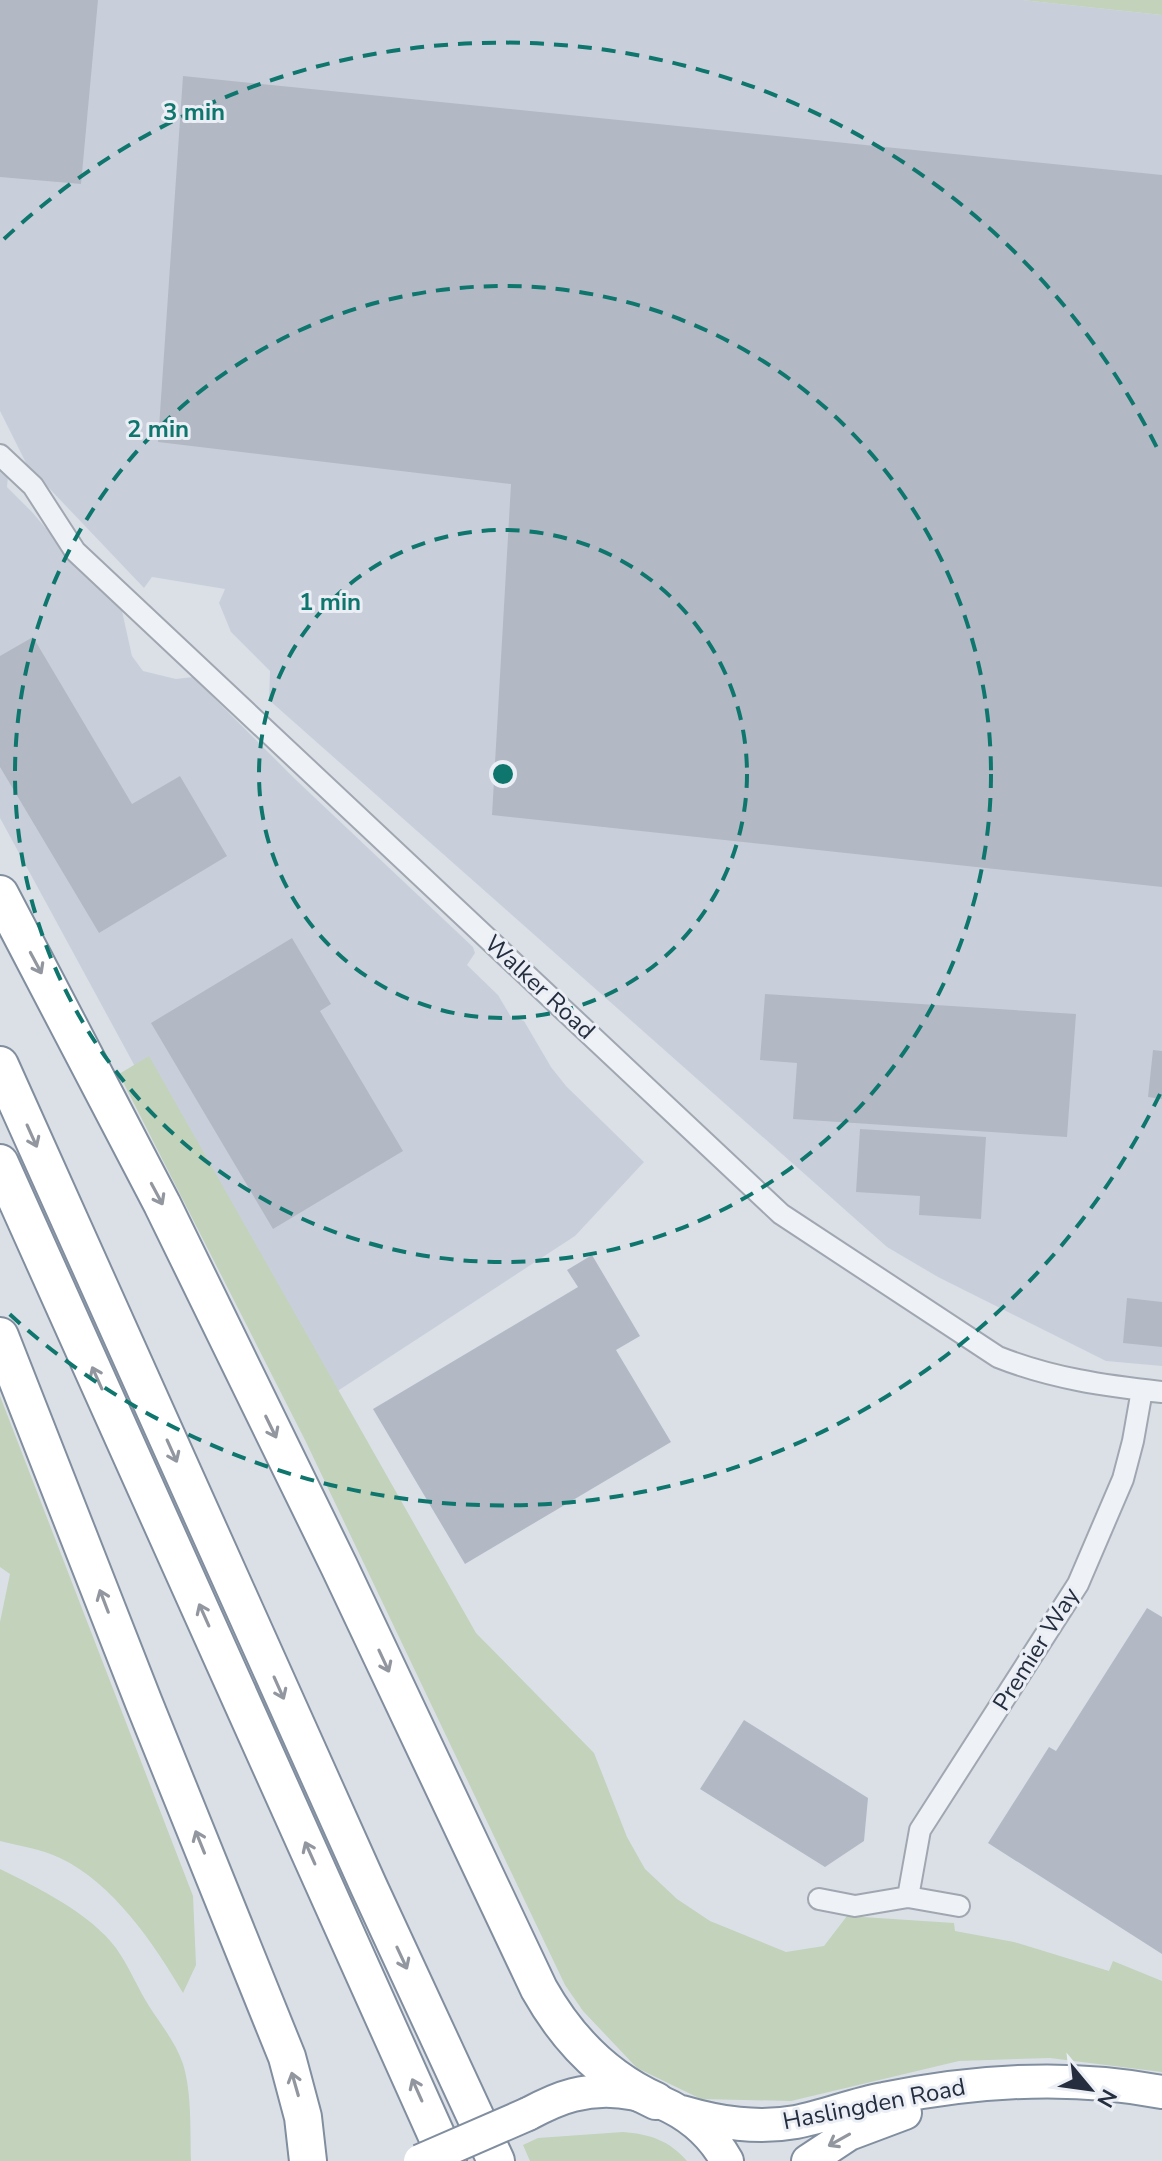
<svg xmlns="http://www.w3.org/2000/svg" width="1162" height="2161" font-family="'Nunito Sans',sans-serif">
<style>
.built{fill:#c9cfda}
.green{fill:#c2d2bb}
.building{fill:#b2b9c5}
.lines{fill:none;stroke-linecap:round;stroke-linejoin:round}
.minor-casing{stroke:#a0a7b1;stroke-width:24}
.trunk-casing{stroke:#818e9f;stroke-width:36}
.motorway-casing{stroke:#818e9f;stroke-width:40}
.minor{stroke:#eef1f5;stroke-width:20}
.trunk{stroke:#fff;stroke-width:32}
.motorway{stroke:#fff;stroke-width:36}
.trunk-bridge-casing{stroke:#818e9f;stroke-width:36;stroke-linecap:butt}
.trunk-bridge{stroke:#fff;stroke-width:32}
.oneway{stroke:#92969f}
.ring{fill:none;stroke:#0f766e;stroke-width:4;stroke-dasharray:14 10}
.labels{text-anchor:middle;stroke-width:6;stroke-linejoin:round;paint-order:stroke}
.street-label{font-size:24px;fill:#242e3f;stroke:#ebeff5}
.centre{fill:#0f766e;stroke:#ebeff5;stroke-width:4}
.ring-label{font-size:24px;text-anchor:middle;font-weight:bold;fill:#0f766e;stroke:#ebeff5;stroke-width:6;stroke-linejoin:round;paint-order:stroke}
</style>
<rect width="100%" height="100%" fill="#dbe0e7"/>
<path class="built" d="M 0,0 L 1022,0 L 1162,15 L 1162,1366 L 1106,1361 L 938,1277 L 887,1247 L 269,700 L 270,671 L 231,632 L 219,603 L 225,589 L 152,577 L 144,588 L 27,465 L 0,411 Z
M 0,471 L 8,477 L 7,487 L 32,512 L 66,552 L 122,611 L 132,656 L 143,671 L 176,679 L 193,677 L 295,779 L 473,947 L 475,953 L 467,965 L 498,995 L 511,1017 L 524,1021 L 551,1067 L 566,1086 L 644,1162 L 575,1236 L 310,1409 L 138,1072 L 0,818 Z"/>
<path class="green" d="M 1022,0 L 1162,0 L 1162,15 Z
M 149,1056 L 476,1633 L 594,1753 L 627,1837 L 645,1869 L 677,1899 L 710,1921 L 786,1952 L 824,1946 L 847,1916 L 954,1923 L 955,1931 L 1014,1942 L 1109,1971 L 1113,1961 L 1162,1981 L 1162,2072 L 1050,2058 L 959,2061 L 791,2101 L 701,2099 L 637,2068 L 583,2011 L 565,1985 L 306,1442 L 119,1074 Z
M 0,1396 L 193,1896 L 196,1965 L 183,1993 C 154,1944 113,1883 60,1858 C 42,1849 19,1846 0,1841 L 0,1622 L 10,1574 L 0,1567 Z
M 0,1869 C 37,1887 91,1914 116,1948 C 129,1966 137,1987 149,2006 C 161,2025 175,2041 183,2064 C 192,2093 190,2130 191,2161 L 0,2161 Z
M 623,2132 C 649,2134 669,2140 687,2161 L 530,2161 L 523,2145 L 538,2138 Z"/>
<path class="building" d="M 0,0 L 98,0 L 81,184 L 0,177 Z
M 183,76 L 1162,175 L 1162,887 L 492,815 L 511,484 L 158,442 Z
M 33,637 L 132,804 L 180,776 L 227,856 L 99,933 L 0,767 L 0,656 Z
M 292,938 L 331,1004 L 320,1011 L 403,1151 L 273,1229 L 151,1023 Z
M 765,994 L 1076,1014 L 1067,1137 L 793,1119 L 797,1063 L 760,1060 Z
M 1153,1050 L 1162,1051 L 1162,1099 L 1148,1097 Z
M 860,1129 L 986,1137 L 981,1219 L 919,1215 L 920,1196 L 856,1192 Z
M 592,1255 L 640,1336 L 616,1350 L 671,1442 L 465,1564 L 373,1409 L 578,1287 L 567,1270 Z
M 1127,1298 L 1162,1302 L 1162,1347 L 1123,1343 Z
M 1147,1608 L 1162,1617 L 1162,1954 L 988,1843 L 1049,1747 L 1056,1751 Z
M 744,1720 L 868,1798 L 864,1841 L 825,1867 L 700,1789 Z"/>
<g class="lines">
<defs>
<path id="minor" d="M 0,455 L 33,486 L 75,551 L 781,1214 L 998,1357 C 1051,1378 1105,1386 1162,1392
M 908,1897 L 920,1830 L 1078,1584 L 1123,1479 L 1133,1441 L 1142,1390
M 819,1899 L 855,1906 L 908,1897 L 959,1906"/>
<path id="trunk" d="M 682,2112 C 720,2123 757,2129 796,2122 C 826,2116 855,2104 884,2099 C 977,2080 1069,2074 1162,2092
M 528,2114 C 543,2106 557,2099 573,2095 C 632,2080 698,2108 727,2161
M 808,2161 L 849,2134 L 905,2113"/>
<path id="motorway" d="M 0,894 L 162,1204 L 339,1566 L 539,1989 C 566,2037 605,2078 656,2101
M 0,1065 L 369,1887 L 496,2161
M 0,1163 L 448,2161
M 0,1336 L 144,1703 L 287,2057 L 303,2117 L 308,2161"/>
</defs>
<use href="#minor" class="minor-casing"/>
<use href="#trunk" class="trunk-casing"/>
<use href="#motorway" class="motorway-casing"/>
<use href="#minor" class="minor"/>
<use href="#trunk" class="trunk"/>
<use href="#motorway" class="motorway"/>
<defs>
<path id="trunk-bridge" d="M 420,2161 L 528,2114"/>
</defs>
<use href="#trunk-bridge" class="trunk-bridge-casing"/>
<use href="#trunk-bridge" class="trunk-bridge"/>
</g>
<defs><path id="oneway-shaft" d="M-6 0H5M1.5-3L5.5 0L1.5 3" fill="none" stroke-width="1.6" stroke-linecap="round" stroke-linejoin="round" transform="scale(2)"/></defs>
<g class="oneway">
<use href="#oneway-shaft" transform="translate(36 963) rotate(62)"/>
<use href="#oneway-shaft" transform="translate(32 1136) rotate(66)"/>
<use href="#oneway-shaft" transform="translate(157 1194) rotate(62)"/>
<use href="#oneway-shaft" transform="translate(97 1378) rotate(-114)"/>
<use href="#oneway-shaft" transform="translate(271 1427) rotate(64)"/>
<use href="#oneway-shaft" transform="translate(172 1451) rotate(66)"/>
<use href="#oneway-shaft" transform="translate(104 1601) rotate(-111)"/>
<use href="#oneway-shaft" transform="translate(204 1615) rotate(-114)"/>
<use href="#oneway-shaft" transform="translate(384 1661) rotate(65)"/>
<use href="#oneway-shaft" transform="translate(279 1688) rotate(66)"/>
<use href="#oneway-shaft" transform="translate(200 1842) rotate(-112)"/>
<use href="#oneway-shaft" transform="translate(310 1853) rotate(-114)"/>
<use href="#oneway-shaft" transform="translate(402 1958) rotate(65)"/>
<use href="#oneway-shaft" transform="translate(295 2084) rotate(-106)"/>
<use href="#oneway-shaft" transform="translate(417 2090) rotate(-114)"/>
<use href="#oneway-shaft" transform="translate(839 2140) rotate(151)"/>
</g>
<g class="ring">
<circle cx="503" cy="774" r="244"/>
<circle cx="503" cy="774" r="488"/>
<path d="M1160 1094A731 731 0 0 1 4 1309M4 239A731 731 0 0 1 1160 454"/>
</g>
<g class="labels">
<g class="street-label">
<text transform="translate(540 987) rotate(43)" y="8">Walker Road</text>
<text transform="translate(1036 1649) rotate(-58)" y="8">Premier Way</text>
<text transform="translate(874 2104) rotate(-11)" y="8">Haslingden Road</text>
</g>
</g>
<circle cx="503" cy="774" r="12" class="centre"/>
<g class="ring-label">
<text x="194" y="120">3 min</text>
<text x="158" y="437">2 min</text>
<text x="330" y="610">1 min</text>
</g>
<g transform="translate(1090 2089) rotate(119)" stroke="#ebeff5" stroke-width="6" paint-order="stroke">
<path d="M0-6L14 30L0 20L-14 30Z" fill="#242e3f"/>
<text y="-12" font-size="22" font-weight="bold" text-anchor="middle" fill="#242e3f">N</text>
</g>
</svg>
